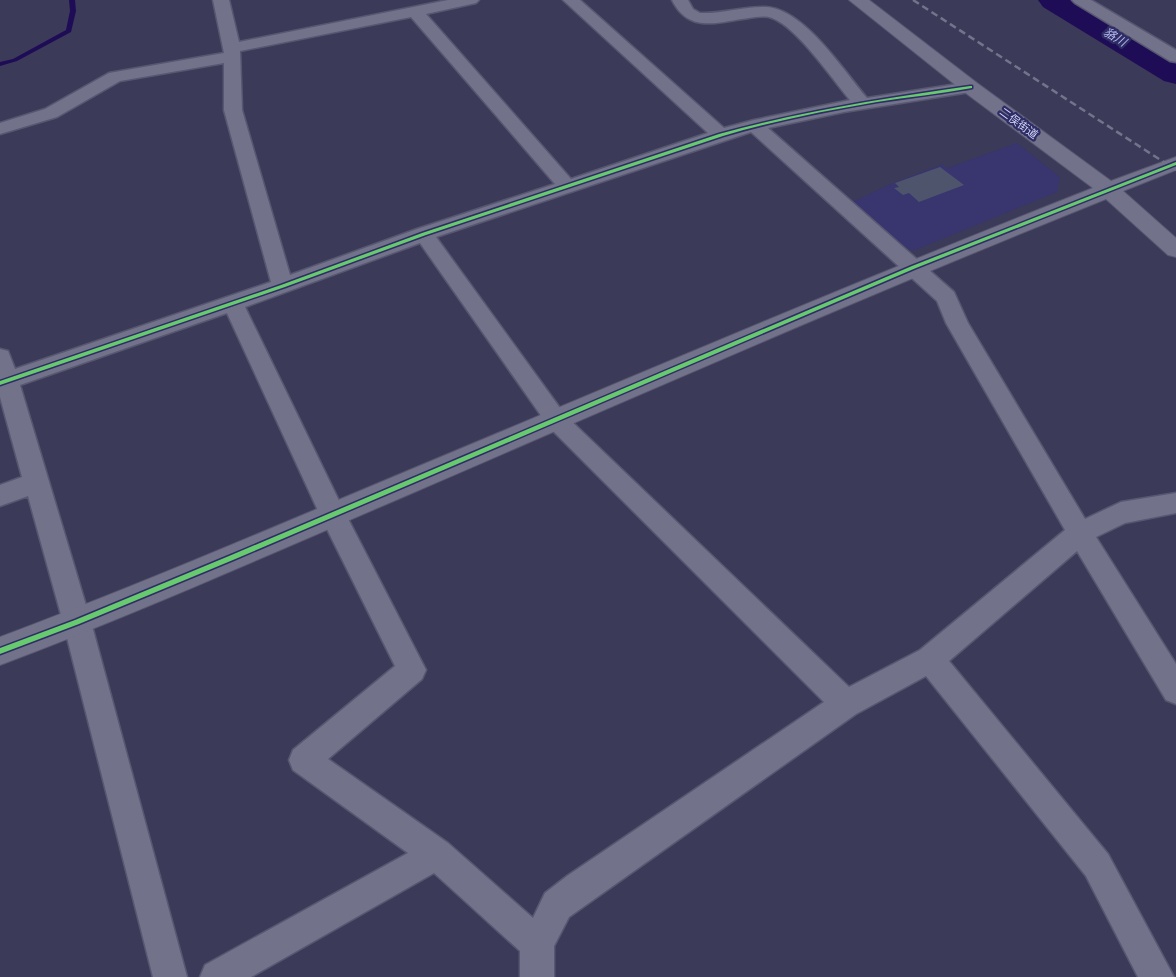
<svg xmlns="http://www.w3.org/2000/svg" width="1176" height="977" font-family="'Open Sans','Noto Sans JP',sans-serif">
<style>
.built{fill:#38356f}
.lines{fill:none;stroke-linecap:round;stroke-linejoin:round}
.stream{fill:#1e0c57;fill-rule:evenodd}
.river{fill:#1e0c57;fill-rule:evenodd}
.building{fill:#4f546d}
.minor-casing{stroke:#575771;stroke-width:3}
.tertiary-casing{stroke:#575771;stroke-width:2}
.minor{fill:#72728b;fill-rule:evenodd}
.tertiary{fill:#72728b;fill-rule:evenodd}
.rail{stroke:#73748b;stroke-width:2.5;stroke-dasharray:7 4;stroke-linecap:butt}
.cycleway-casing{stroke:#2f2d65;stroke-width:3}
.cycleway{fill:#67ca6e;fill-rule:evenodd}
.labels{text-anchor:middle;stroke-width:4.5;stroke-linejoin:round;paint-order:stroke}
.far-street-label{font-size:11px;fill:#d5d8fb;stroke:#2f2d65}
.far-water-label{font-size:12px;font-style:italic;fill:#b8bbf1;stroke:#2f2d65}
</style>
<rect width="100%" height="100%" fill="#3b3a58"/>
<path class="built" d="M 1017,143 L 1060,177 L 1057,192 L 915,250 L 902,249 L 852,202 L 893,183 L 943,164 L 947,168 Z"/>
<g class="lines">
<path class="stream" d="M 69,0 L 75,0 L 76,11 L 71,32 L 17,61 L 0,66 L 0,62 L 13,59 L 66,30 L 70,11 Z"/>
<path class="river" d="M 1038,0 L 1077,0 L 1176,59 L 1176,84 L 1164,81 L 1043,7 Z"/>
</g>
<path class="building" d="M 940,167 L 964,185 L 919,202 L 909,193 L 903,195 L 894,188 L 899,187 L 895,183 Z"/>
<g class="lines">
<defs>
<path id="minor" d="M 213,0 L 229,0 L 239,42 L 448,0 L 479,0 L 476,3 L 426,14 L 571,179 L 708,133 L 563,0 L 580,0 L 724,128 L 754,120 L 850,100 C 832,79 797,27 772,18 C 765,15 756,17 749,18 C 718,22 689,34 672,0 L 688,0 L 693,9 L 700,13 C 722,14 744,6 766,7 C 804,9 843,70 867,98 L 970,82 L 976,83 L 979,87 L 976,91 L 970,92 L 844,112 L 768,128 L 954,292 L 968,323 L 1085,519 L 1121,502 L 1176,493 L 1176,513 L 1125,523 L 1096,537 L 1176,664 L 1176,704 L 1166,700 L 1077,551 L 949,661 L 1108,854 L 1174,977 L 1138,977 L 1086,876 L 926,676 L 856,714 L 569,917 L 554,946 L 554,977 L 520,977 L 520,951 L 434,873 L 251,977 L 200,977 L 205,965 L 408,853 L 293,770 L 289,760 L 293,750 L 395,666 L 320,515 L 227,313 L 20,385 L 91,622 L 187,977 L 153,977 L 63,622 L 28,496 L 0,506 L 0,485 L 22,477 L 0,397 L 0,349 L 8,351 L 15,369 L 271,282 L 224,110 L 224,63 L 120,81 L 57,117 L 0,134 L 0,123 L 45,109 L 109,73 L 224,53 ZM 411,17 L 555,184 L 417,229 L 290,275 L 242,110 L 240,51 ZM 751,132 L 937,301 L 946,323 L 1065,530 L 920,650 L 849,687 L 565,415 L 436,237 ZM 420,243 L 549,427 L 824,702 L 567,876 L 545,893 L 533,918 L 448,843 L 328,759 L 422,679 L 426,670 L 344,511 L 245,307 Z
M 1072,0 L 1091,0 L 1176,50 L 1176,62 L 1170,61 L 1075,3 Z"/>
<path id="tertiary" d="M 849,0 L 869,0 L 977,83 L 1111,181 L 1176,157 L 1176,170 L 1123,191 L 1176,238 L 1176,257 L 1168,255 L 1106,199 C 874,292 646,392 417,491 C 279,550 141,612 0,665 L 0,637 C 139,585 276,526 412,469 C 639,374 864,278 1093,188 L 963,91 Z"/>
</defs>
<use href="#minor" class="minor-casing"/>
<use href="#tertiary" class="tertiary-casing"/>
<use href="#minor" class="minor"/>
<use href="#tertiary" class="tertiary"/>
<path class="rail" d="M 913,0 L 1176,170"/>
<defs>
<path id="cycleway" d="M 970,86 L 972,86 L 972,88 C 940,94 908,97 877,102 C 824,111 773,121 723,136 L 426,235 L 285,287 L 0,385 L 0,381 L 281,285 L 422,233 L 719,134 C 802,111 886,98 970,86 Z
M 1176,162 L 1176,165 L 916,268 L 233,560 L 79,624 L 0,654 L 0,648 L 75,620 L 229,556 L 912,266 Z"/>
</defs>
<use href="#cycleway" class="cycleway-casing"/>
<use href="#cycleway" class="cycleway"/>
</g>
<g class="labels">
<g class="far-street-label">
<text transform="translate(1019 123) rotate(36)" y="4">二俣街道</text>
</g>
<g class="far-water-label">
<text transform="translate(1115 37) rotate(31)" y="4">貉川</text>
</g>
</g>
</svg>
